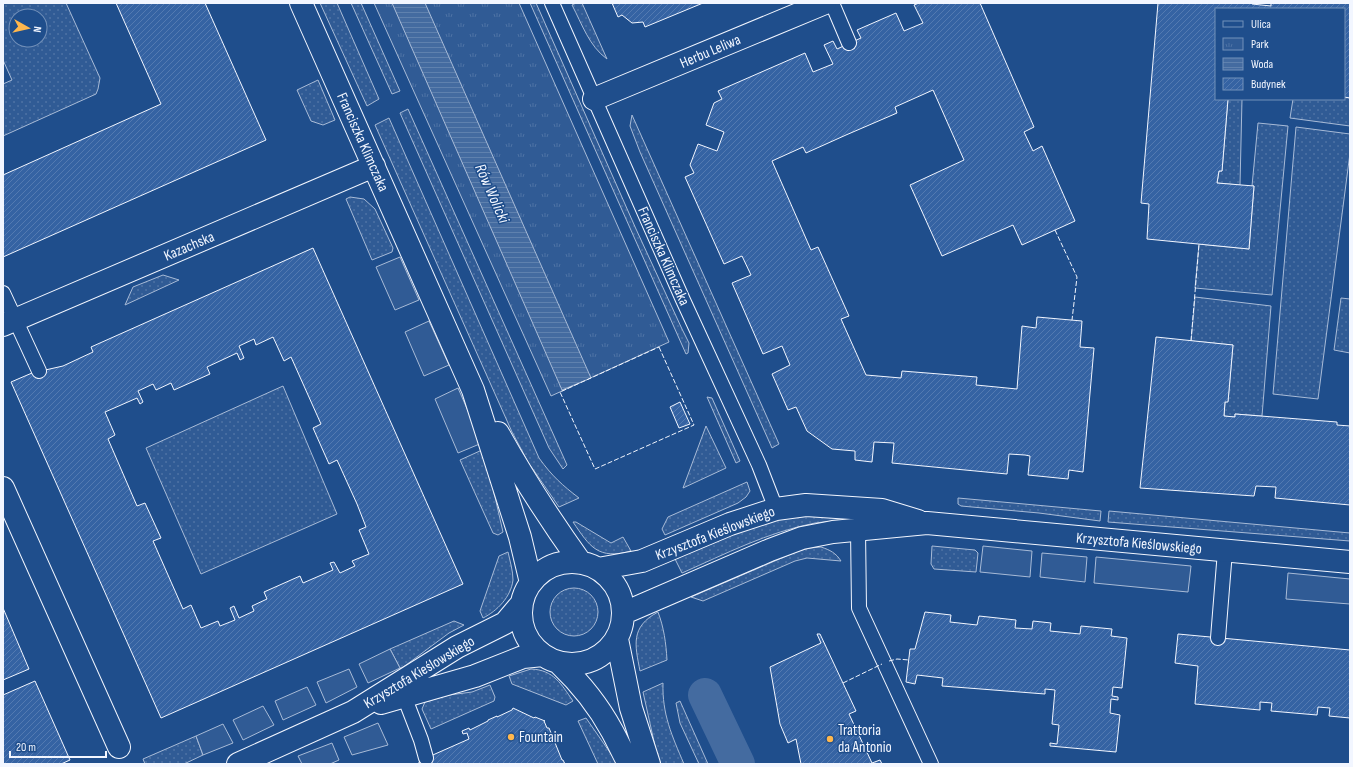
<svg xmlns="http://www.w3.org/2000/svg" width="1353" height="767" font-family="'Sofia Sans Condensed',sans-serif">
<style>
.grass{fill:url(#grass-dots);stroke:#a8bbd7;fill-rule:evenodd}
.park{fill:url(#park-tufts);stroke:#a8bbd7}
.built{fill:#305b95;stroke:#a8bbd7}
.water{fill:url(#water-rules);stroke:#a8bbd7}
.lines{fill:none;stroke-linecap:round;stroke-linejoin:round}
.canal{stroke:#446ba0;stroke-width:34}
.building{fill:url(#building-hatch);stroke:#f2f6ff;fill-rule:evenodd}
.lane-casing{stroke:#f2f6ff;stroke-width:16}
.street-casing{stroke:#f2f6ff;stroke-width:24}
.lane{stroke:#1f4e8c;stroke-width:14}
.street{stroke:#1f4e8c;stroke-width:22}
.fence{stroke:#f2f6ff;stroke-width:1;stroke-dasharray:5 2;stroke-linecap:butt}
.poi-dot{fill:#ffb74d;stroke:#1f4e8c;stroke-width:1.5}
.labels{text-anchor:middle;stroke-width:3;stroke-linejoin:round;paint-order:stroke}
.street-label{font-size:15px;fill:#f2f6ff;stroke:#1f4e8c}
.poi-label{font-size:15px;fill:#f2f6ff;stroke:#1f4e8c;text-anchor:start}
.water-label{font-size:16px;font-style:italic;fill:#f2f6ff;stroke:#1f4e8c}
</style>
<defs>
<pattern id="grass-dots" width="8" height="8" patternUnits="userSpaceOnUse"><rect width="8" height="8" fill="#305b95"/><path d="M2 2h.1M6 6h.1" fill="none" stroke="#4e73a5" stroke-width="1.8" stroke-linecap="round"/></pattern>
<pattern id="park-tufts" width="24" height="20" patternUnits="userSpaceOnUse"><rect width="24" height="20" fill="#305b95"/><path d="M3 7l-1-3M5 7V3M7 7l1-3M15 17l-1-3M17 17v-4M19 17l1-3" fill="none" stroke="#4e73a5"/></pattern>
<pattern id="water-rules" width="6" height="5" patternUnits="userSpaceOnUse"><rect width="6" height="5" fill="#446ba0"/><path d="M0 2.5h6" fill="none" stroke="#5f81ae"/></pattern>
<pattern id="building-hatch" width="6" height="6" patternUnits="userSpaceOnUse"><rect width="6" height="6" fill="#3563a3"/><path d="M-1 1l2-2M0 6l6-6M5 7l2-2" fill="none" stroke="#537ab1"/></pattern>
</defs>
<rect width="100%" height="100%" fill="#1f4e8c"/>
<path class="grass" d="M 3,3 L 66,3 L 100,78 L 98,89 L 96,94 L 3,136 L 3,84 L 12,80 L 3,60 ZM 16,16 L 40,16 L 40,40 L 16,40 Z
M 320,3 L 337,3 L 379,99 L 367,106 Z
M 351,3 L 361,3 L 400,91 L 392,94 Z
M 530,3 L 536,3 L 636,229 L 682,329 L 689,343 L 688,353 L 686,354 Z
M 576,3 L 582,3 L 607,59 C 589,46 582,24 572,5 Z
M 318,80 L 335,120 L 323,125 L 311,121 L 297,90 Z
M 1344,97 L 1350,98 L 1350,126 L 1290,118 L 1293,99 L 1344,99 Z
M 1228,99 L 1242,99 L 1240,185 L 1217,183 L 1219,171 L 1222,171 Z
M 408,109 L 567,465 L 563,469 L 549,448 L 400,113 Z
M 632,115 L 779,444 L 772,448 L 640,152 L 630,126 Z
M 389,118 L 539,458 C 552,476 562,485 579,498 L 559,507 L 528,462 L 512,432 L 375,125 Z
M 1258,123 L 1288,126 L 1272,295 L 1195,288 L 1199,244 L 1249,249 L 1254,186 L 1252,186 Z
M 1296,127 L 1350,134 L 1350,153 L 1318,399 L 1273,394 Z
M 350,197 L 364,199 L 375,209 L 393,248 L 392,252 L 372,260 L 346,199 Z
M 163,275 L 179,280 L 125,305 L 133,287 Z
M 1195,297 L 1271,306 L 1262,416 L 1235,414 L 1235,417 L 1224,416 L 1225,402 L 1228,401 L 1233,345 L 1191,341 Z
M 1341,298 L 1350,299 L 1350,353 L 1334,350 Z
M 283,386 L 337,514 L 201,574 L 146,448 Z
M 707,397 L 712,398 L 740,461 L 736,463 Z
M 706,426 L 726,468 L 683,488 Z
M 482,450 L 490,475 L 503,532 L 498,535 L 493,533 L 460,460 Z
M 747,482 L 750,491 L 746,497 L 738,503 L 665,535 L 662,529 L 668,517 Z
M 958,498 L 1101,511 L 1100,521 L 1039,513 L 961,506 L 958,504 Z
M 1109,511 L 1350,533 L 1350,541 L 1108,522 Z
M 817,513 L 855,519 C 842,521 828,521 815,523 C 768,532 725,554 682,573 L 675,559 L 744,530 L 773,520 Z
M 573,522 L 576,522 L 611,543 L 623,537 L 631,551 C 598,560 590,547 573,522 Z
M 932,546 L 975,550 L 978,553 L 976,572 L 934,569 L 931,564 Z
M 821,547 C 830,550 836,553 841,561 L 807,558 L 795,561 L 703,601 L 691,597 L 798,551 L 810,548 Z
M 508,552 C 510,561 513,571 513,580 C 511,597 497,611 483,618 L 480,611 L 499,556 Z
M550 612a24 24 0 1 1 48 0a24 24 0 1 1-48 0Z
M 658,612 C 664,628 666,643 667,660 L 640,671 C 635,645 630,627 658,612 Z
M 454,621 L 464,625 L 449,633 L 402,668 L 400,668 L 390,649 Z
M 531,669 C 554,670 561,684 573,701 L 566,705 L 512,684 L 509,676 Z
M 663,683 C 662,714 672,736 684,764 L 661,764 L 657,755 L 643,692 Z
M 490,685 L 495,697 L 494,701 L 431,729 L 422,709 L 425,702 L 449,695 L 472,692 Z
M 680,701 L 708,764 L 699,764 L 680,723 L 676,703 Z
M 586,718 L 618,764 L 598,764 L 578,721 Z
M 196,736 L 203,755 L 184,764 L 145,764 L 143,759 Z"/>
<path class="park" d="M 374,3 L 519,3 L 669,342 L 551,396 Z"/>
<path class="built" d="M 400,257 L 419,300 L 395,310 L 376,267 Z
M 429,321 L 449,365 L 424,376 L 405,332 Z
M 458,388 L 482,443 L 458,453 L 435,399 Z
M 983,546 L 1032,551 L 1030,577 L 980,572 Z
M 1042,553 L 1087,557 L 1085,582 L 1040,577 Z
M 1096,557 L 1191,566 L 1188,592 L 1094,583 Z
M 1288,573 L 1350,579 L 1350,604 L 1286,599 Z
M 390,649 L 400,668 L 368,683 L 359,664 Z
M 349,669 L 357,687 L 326,703 L 317,682 Z
M 307,687 L 316,705 L 283,720 L 275,701 Z
M 263,706 L 274,725 L 243,740 L 233,720 Z
M 378,723 L 388,745 L 352,755 L 344,737 Z
M 223,724 L 233,743 L 203,755 L 196,736 Z
M 332,743 L 339,760 L 330,764 L 302,764 L 298,756 Z"/>
<path class="water" d="M 392,3 L 425,3 L 591,378 L 562,390 Z"/>
<g class="lines">
<path class="canal" d="M 705,695 L 738,764"/>
</g>
<path class="building" d="M 116,3 L 205,3 L 266,140 L 3,257 L 3,175 L 161,104 Z
M 612,3 L 703,3 L 645,27 L 643,22 L 632,23 L 622,15 L 618,17 Z
M 919,3 L 980,3 L 1034,127 L 1024,132 L 1033,151 L 1042,146 L 1075,221 L 1022,245 L 1013,225 L 942,256 L 910,185 L 964,160 L 933,90 L 895,107 L 897,113 L 846,135 L 806,153 L 803,147 L 772,161 L 811,250 L 818,247 L 849,316 L 841,319 L 866,375 L 901,378 L 902,371 L 977,377 L 976,385 L 1017,389 L 1022,326 L 1036,328 L 1037,317 L 1082,321 L 1080,347 L 1094,348 L 1083,472 L 1069,470 L 1068,479 L 1028,475 L 1030,456 L 1025,455 L 1009,454 L 1007,474 L 892,463 L 894,443 L 874,442 L 872,462 L 855,460 L 855,451 L 832,449 L 807,431 L 796,407 L 788,410 L 772,374 L 790,365 L 782,346 L 763,354 L 732,283 L 751,275 L 742,256 L 724,264 L 685,177 L 694,173 L 690,165 L 698,144 L 717,151 L 724,132 L 706,125 L 714,103 L 722,99 L 718,91 L 805,53 L 813,72 L 833,64 L 824,45 L 833,41 L 837,49 L 861,38 L 857,30 L 896,13 L 904,31 L 923,23 L 914,5 Z
M 1158,3 L 1252,3 L 1252,4 L 1271,6 L 1271,3 L 1350,3 L 1350,98 L 1344,97 L 1344,9 L 1216,9 L 1216,99 L 1228,99 L 1222,171 L 1219,171 L 1217,183 L 1254,186 L 1249,249 L 1147,239 L 1149,204 L 1141,203 Z
M 313,248 L 463,584 L 161,718 L 11,382 L 32,373 L 63,366 L 93,352 L 91,347 ZM 273,337 L 284,361 L 291,357 L 321,424 L 313,428 L 329,464 L 337,460 L 357,504 L 366,527 L 359,530 L 369,554 L 352,561 L 355,566 L 340,573 L 334,562 L 330,563 L 333,570 L 303,583 L 300,576 L 264,592 L 267,599 L 252,606 L 254,611 L 239,618 L 234,606 L 230,608 L 235,620 L 220,626 L 218,621 L 201,628 L 191,605 L 183,609 L 153,541 L 161,538 L 145,503 L 137,506 L 108,439 L 115,435 L 105,412 L 137,398 L 140,404 L 143,402 L 138,391 L 153,384 L 156,390 L 171,383 L 174,390 L 210,374 L 207,367 L 237,353 L 240,360 L 244,358 L 239,346 L 254,339 L 256,345 Z
M 1156,337 L 1233,345 L 1228,402 L 1225,402 L 1224,416 L 1235,417 L 1235,414 L 1337,422 L 1337,425 L 1350,426 L 1350,425 L 1350,505 L 1275,498 L 1276,487 L 1256,486 L 1254,496 L 1140,488 Z
M 680,402 L 690,424 L 679,428 L 670,407 Z
M 3,608 L 29,669 L 3,680 Z
M 925,612 L 951,615 L 950,622 L 977,625 L 979,616 L 1016,620 L 1015,628 L 1032,629 L 1033,621 L 1051,623 L 1050,631 L 1080,634 L 1081,626 L 1112,629 L 1111,636 L 1127,638 L 1122,688 L 1113,687 L 1112,696 L 1118,697 L 1118,700 L 1111,699 L 1110,713 L 1120,715 L 1116,752 L 1050,746 L 1050,743 L 1057,744 L 1059,725 L 1052,724 L 1055,690 L 1045,689 L 1045,694 L 942,686 L 943,678 L 917,675 L 915,684 L 906,682 L 910,649 L 915,649 Z
M 817,634 L 820,634 L 856,711 L 849,714 L 872,763 L 880,760 L 882,764 L 801,764 L 796,739 L 788,743 L 780,724 L 770,667 L 821,643 Z
M 1178,634 L 1350,650 L 1350,718 L 1329,716 L 1330,708 L 1318,707 L 1317,715 L 1271,711 L 1272,703 L 1260,702 L 1260,710 L 1195,704 L 1198,666 L 1175,663 Z
M 35,681 L 70,760 L 61,764 L 3,764 L 3,695 Z
M 513,708 L 534,718 L 535,717 L 545,721 L 544,721 L 547,728 L 549,728 L 562,760 L 563,760 L 565,764 L 419,764 L 419,762 L 426,758 L 469,739 L 467,733 L 463,734 L 462,731 L 469,728 L 470,730 L 488,721 L 488,720 L 497,716 L 497,717 L 512,710 Z"/>
<g class="lines">
<defs>
<path id="lane" d="M 552,3 L 683,300 L 759,465 L 776,509
M 832,3 L 849,43
M 3,293 L 39,371
M 858,530 L 859,608 L 931,764
M 1218,638 L 1225,551
M 404,696 L 421,740 L 426,758"/>
<path id="street" d="M 301,3 L 473,390 L 520,537 L 531,583
M 594,99 L 825,3
M 3,325 L 374,166
M 498,433 C 523,478 551,521 581,563
M 3,488 L 119,747
M521 613a51 51 0 1 1 102 0a51 51 0 1 1-102 0Z
M 598,569 L 642,561 L 730,524 L 776,509 L 806,505 L 882,510 L 918,521
M 624,613 L 770,550 L 802,538 L 833,532 L 927,523 L 1350,562
M 617,639 L 631,708 L 649,764
M 559,663 C 580,683 598,705 612,731 C 618,742 623,753 629,764
M 381,703 L 475,676 L 523,657 L 543,655
M 238,764 L 353,712 L 457,647 L 505,623 L 522,603"/>
</defs>
<use href="#lane" class="lane-casing"/>
<use href="#street" class="street-casing"/>
<use href="#lane" class="lane"/>
<use href="#street" class="street"/>
<path class="fence" d="M 1055,230 L 1077,277 L 1072,320
M 1191,341 L 1199,244
M 659,347 L 694,425 L 595,469 L 560,392 Z
M 889,661 L 897,659 L 909,660
M 843,683 L 882,664"/>
</g>
<g class="poi-dot">
<circle cx="511" cy="737" r="4"/>
<circle cx="830" cy="739" r="4"/>
</g>
<g class="labels">
<g class="street-label">
<text transform="translate(710 51) rotate(-23)" y="5">Herbu Leliwa</text>
<text transform="translate(363 142) rotate(66)" y="5">Franciszka Klimczaka</text>
<text transform="translate(189 246) rotate(-23)" y="5">Kazachska</text>
<text transform="translate(664 256) rotate(66)" y="5">Franciszka Klimczaka</text>
<text transform="translate(715 533) rotate(-21)" y="5">Krzysztofa Kieślowskiego</text>
<text transform="translate(1139 543) rotate(5)" y="5">Krzysztofa Kieślowskiego</text>
<text transform="translate(419 672) rotate(-31)" y="5">Krzysztofa Kieślowskiego</text>
</g>
<g class="poi-label">
<text x="838" y="735">Trattoria<tspan x="838" dy="17">da Antonio</tspan></text>
<text x="519" y="742">Fountain</text>
</g>
<g class="water-label">
<text transform="translate(493 193) rotate(66)" y="6">Rów Wolicki</text>
</g>
</g>
<rect width="1353" height="767" fill="none" stroke="#f2f6ff" stroke-width="8"/>
<rect x="1215" y="8" width="130" height="92" fill="#1f4e8c" stroke="#7391ba"/>
<rect x="1223" y="21" width="20" height="6" fill="#1f4e8c" stroke="#7391ba"/>
<text x="1251" y="28" font-size="12" fill="#f2f6ff">Ulica</text>
<rect x="1223" y="38" width="20" height="12" fill="url(#park-tufts)" stroke="#7391ba"/>
<text x="1251" y="48" font-size="12" fill="#f2f6ff">Park</text>
<rect x="1223" y="58" width="20" height="12" fill="url(#water-rules)" stroke="#7391ba"/>
<text x="1251" y="68" font-size="12" fill="#f2f6ff">Woda</text>
<rect x="1223" y="78" width="20" height="12" fill="url(#building-hatch)" stroke="#7391ba"/>
<text x="1251" y="88" font-size="12" fill="#f2f6ff">Budynek</text>
<g transform="translate(28 28) rotate(98)"><circle r="19" fill="#1f4e8c" stroke="#7391ba"/>
<path d="M0-3L7 15L0 10L-7 15Z" fill="#ffb74d"/>
<text y="-6" font-size="11" font-weight="bold" text-anchor="middle" fill="#f2f6ff">N</text>
</g>
<path d="M10 751v6h96v-6" fill="none" stroke="#f2f6ff" stroke-width="2"/>
<text x="16" y="751" font-size="12" fill="#f2f6ff" stroke="#1f4e8c" stroke-width="3" paint-order="stroke">20 m</text>
</svg>
